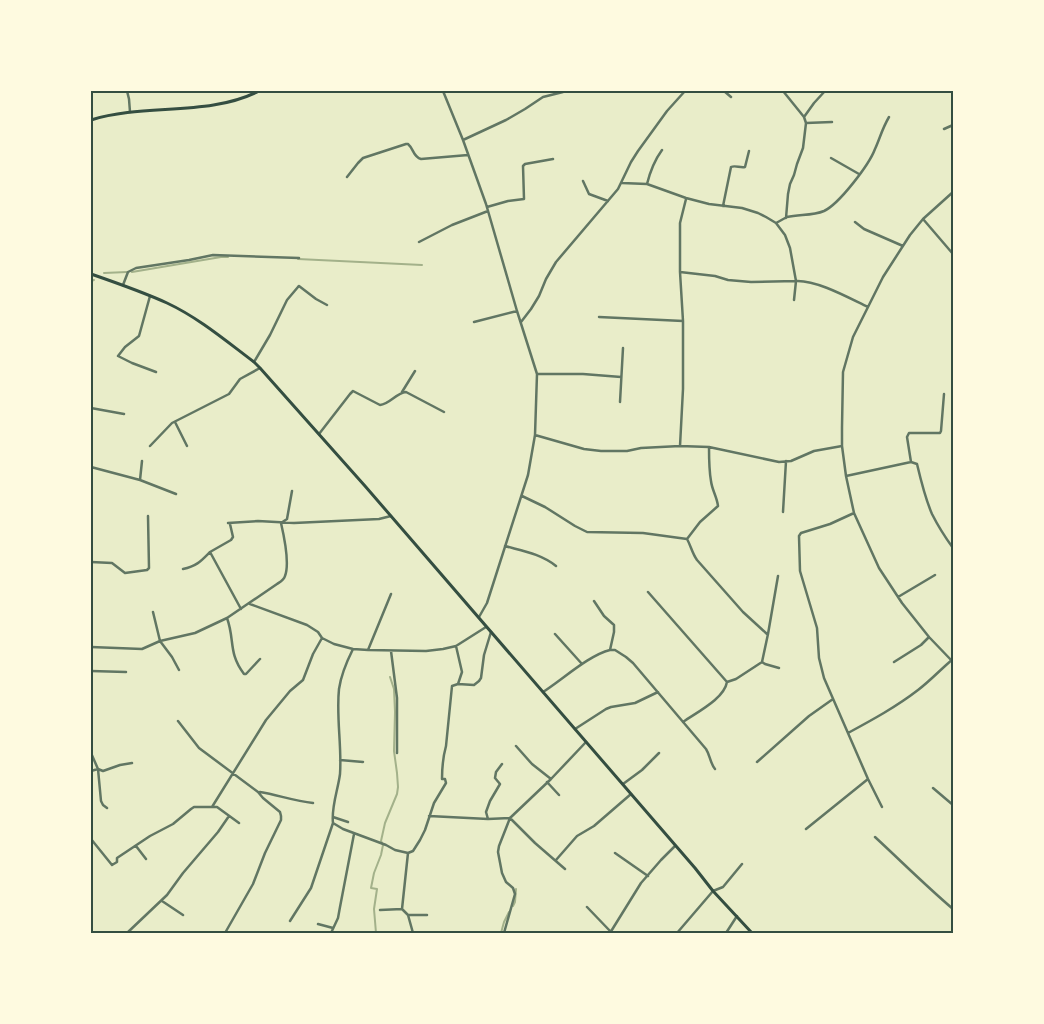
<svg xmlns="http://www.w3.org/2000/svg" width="1044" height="1024" font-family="Roboto,sans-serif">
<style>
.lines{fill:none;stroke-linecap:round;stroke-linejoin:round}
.stream{stroke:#a3b18a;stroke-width:2}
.minor{stroke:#617663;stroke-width:2.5}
.secondary{stroke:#344e41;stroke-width:3}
.neatline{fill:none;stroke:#344e41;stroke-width:2}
</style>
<rect width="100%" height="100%" fill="#e9edc9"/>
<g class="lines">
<path class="stream" d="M 298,259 L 422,265
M 132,272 L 221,257 L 228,257
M 104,273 L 127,272
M 91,281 L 94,280
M 513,906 L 515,902 L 516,889
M 376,933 L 374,909 L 377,889 L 371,888 L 374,873 L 381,855 L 383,845 L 381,841 L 385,823 L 397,794 L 398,787 L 397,773 L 394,751 L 395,712 L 394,689 L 390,677
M 501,933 L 504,922 L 509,912"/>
<path class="minor" d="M 127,91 L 129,99 L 130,112
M 443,91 L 463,140 L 486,204 L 517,311 L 537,374 L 535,435 L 528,475 L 487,603 L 479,617
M 724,91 L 731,97
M 783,91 L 804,117 L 806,123 L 803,148 L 797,164 L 794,175 L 790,184 L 788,194 L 786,218
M 804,117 L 814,103 L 825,91
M 806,123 L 832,122
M 944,129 L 953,125
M 463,140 L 506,120 L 525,109 L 543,97 L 563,92 L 563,91
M 831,158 L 859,174
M 347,177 L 358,163 L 363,158 L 406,144 L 408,144 C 414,149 413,157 421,159 L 468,155
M 583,181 L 589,194 L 608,201
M 622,183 L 647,184 L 686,198 L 709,204 L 742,208 L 758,213 L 766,217 L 776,223 L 785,235 L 790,248 L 796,281 C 817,280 849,298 868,307
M 647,184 C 650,172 654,161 662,150
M 953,192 L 923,219 L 910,235 L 883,277 L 853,337 L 843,372 L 842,427 L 842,446 L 846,476 L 854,513 L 879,568 L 902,603 L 929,637 L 953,662
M 723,206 L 731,167 C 735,165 740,168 745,167 L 749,151
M 487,207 L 508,201 L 524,199 L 523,166 L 525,164 L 553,159
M 923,219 L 953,254
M 855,222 L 864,229 L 903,246
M 776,223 C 780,221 783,219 787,217 C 799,214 812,216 824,211 C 839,204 869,165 875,149 C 880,138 882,129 889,117
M 419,242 L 452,225 L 488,211
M 680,272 L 715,276 L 728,280 L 751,282 L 796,281 L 794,300
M 123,285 L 128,272 L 136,268 L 189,260 L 213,255 L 299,258
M 150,296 L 139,336 L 125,347 L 118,356 L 132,363 L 156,372
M 599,317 L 683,321
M 474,322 L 517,311
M 521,322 L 531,309 L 539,296 L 546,279 L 556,262 L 618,189 L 631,162 L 638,151 L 667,111 L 685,91
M 254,362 L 270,335 L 287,300 L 298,287 L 299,286 L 316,299 L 327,305
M 537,374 L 583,374 L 621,377
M 402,392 L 415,371
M 620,402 L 623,348
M 91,408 L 124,414
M 175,422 L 187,446
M 319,434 L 350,394 L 353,391 L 380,405 C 390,404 396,393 406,392 L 444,412
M 535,435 L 584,449 L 601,451 L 627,451 L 641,448 L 680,446 L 709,447 L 779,462 L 791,461 L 814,451 L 842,446
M 150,446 L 172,423 L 229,394 L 240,379 L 260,368
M 680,446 L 683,389 L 683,321 L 680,272 L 680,223 L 686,199
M 911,462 L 907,437 L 909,433 L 940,433 L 941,431 L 944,394
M 91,467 L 140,480 L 176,494
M 846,476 L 911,462 L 917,464 C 921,481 925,498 932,514 C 938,526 945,537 953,548
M 140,480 L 142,461
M 522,496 L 545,507 L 575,526 L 587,532 L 643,533 L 687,539
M 783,512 L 786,461
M 854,513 L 830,524 L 801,533 L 799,536 L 800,571 L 817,628 L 819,658 L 824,678 L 868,779 L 882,807
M 228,523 L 258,521 L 294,523 L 379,519 L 391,516
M 230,524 L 233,537 L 231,540 L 210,552 L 241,609
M 687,539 C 691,546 692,553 697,560 L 743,612 L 767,634
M 687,539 L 700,522 L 718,506 C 717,497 712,490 711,481 C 709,470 709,459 709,447
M 505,546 C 523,551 541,554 556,566
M 91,562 L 112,563 L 125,573 L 147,570 L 149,568 L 148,516
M 183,569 C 197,566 201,561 210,552
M 648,592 L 727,682 C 724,699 697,712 683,722
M 898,597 L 935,575
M 250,604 L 307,625 L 318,632 L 322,638 L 334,644 L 353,649 L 368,650 L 426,651 L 443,649 L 456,646 L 486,627
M 153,612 L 160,641 L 172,657 L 179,670
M 227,618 C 235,640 228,653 244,674 L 246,674 L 260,659
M 555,634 L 582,664
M 456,646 L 462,672 L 458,684
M 91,647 L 142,649 L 160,641 L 195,633 L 227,618 L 277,584 C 280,582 284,580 285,576 C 290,563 284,536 281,523 L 287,519 L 292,491
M 368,650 L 391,594
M 610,650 L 615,650 L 626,657 L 633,663 L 706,749 C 710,755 710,763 715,769
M 391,651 L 397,698 L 397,753
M 762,662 L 765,664 L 779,668
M 894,662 L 921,645 L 929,637
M 91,671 L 126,672
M 727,682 L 736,679 L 762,662 L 768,634 L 778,576
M 543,692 C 562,680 589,655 610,650 L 614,632 L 614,625 L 604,616 L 594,601
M 178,721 L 199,748 L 258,792 L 263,798 L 280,812 L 281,816 L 281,820 L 265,853 L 253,884 L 225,933
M 575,729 L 606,709 L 611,707 L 635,703 L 658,692
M 848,733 C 872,720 896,707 918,690 C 930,681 941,669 953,659
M 516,746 L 532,764 L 551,779
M 91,753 L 98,769 L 101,801 L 103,805 L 107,808
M 340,760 L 363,762
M 757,762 L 809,716 L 833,699
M 91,771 L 98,769 L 103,771 L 120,765 L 132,763
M 547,782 L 559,795
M 623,784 L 642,770 L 659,753
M 933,788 L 953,805
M 260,792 C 278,795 294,801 313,803
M 212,807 L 217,807 L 239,823
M 429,816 L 488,819 L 510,818 L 535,843 L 565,869
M 333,817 L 348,822
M 488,819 L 486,812 L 490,801 L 500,784 L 495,778 L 496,772 L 502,764
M 333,823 L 343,829 L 386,845 L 395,850 L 408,853 L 413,851 L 420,840 L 425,830 L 434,803 L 446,783 L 445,779 L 442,779 C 442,767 443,757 446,746 L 452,686 L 458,684 L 474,685 L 479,681 L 481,678 L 484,655 L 491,632
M 806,829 L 868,779
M 875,837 C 901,861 926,886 953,909
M 91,839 L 112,865 L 117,862 L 117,858 L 150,836 L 173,824 L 191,809 L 194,807 L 212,807 L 266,720 L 290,691 L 303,680 L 313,654 L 322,638
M 136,846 L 146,859
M 408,853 L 402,909 L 408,915 L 413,933
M 615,853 L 648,876
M 556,860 L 577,836 L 594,826 L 631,794
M 162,901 L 183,915
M 587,907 L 611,932
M 380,910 L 402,909
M 408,915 L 427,915
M 290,921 L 311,888 L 333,823 C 331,807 338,790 340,774 C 342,746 336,717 339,689 C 341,675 347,661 353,649
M 318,924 L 333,928
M 127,933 L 167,895 L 183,873 L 218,832 L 229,816
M 331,933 L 338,918 L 340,907 L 354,834
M 504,933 L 515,894 L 513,888 L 506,882 L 502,873 L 498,852 L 499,846 L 510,818 L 551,779 L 586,742
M 610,933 L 641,883 L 661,860 L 675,846
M 677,933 L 713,891 L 723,887 L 742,864
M 726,933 L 737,916"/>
<path class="secondary" d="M 91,120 C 145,103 208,117 259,91
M 91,274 C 117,283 143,292 167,303 C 199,318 226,341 254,362 L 260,368 L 365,486 L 695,868 L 713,891 L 752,933"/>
</g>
<rect width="1044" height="1024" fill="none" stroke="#fefae0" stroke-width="185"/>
<rect x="92" y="92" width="860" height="840" class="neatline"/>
</svg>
